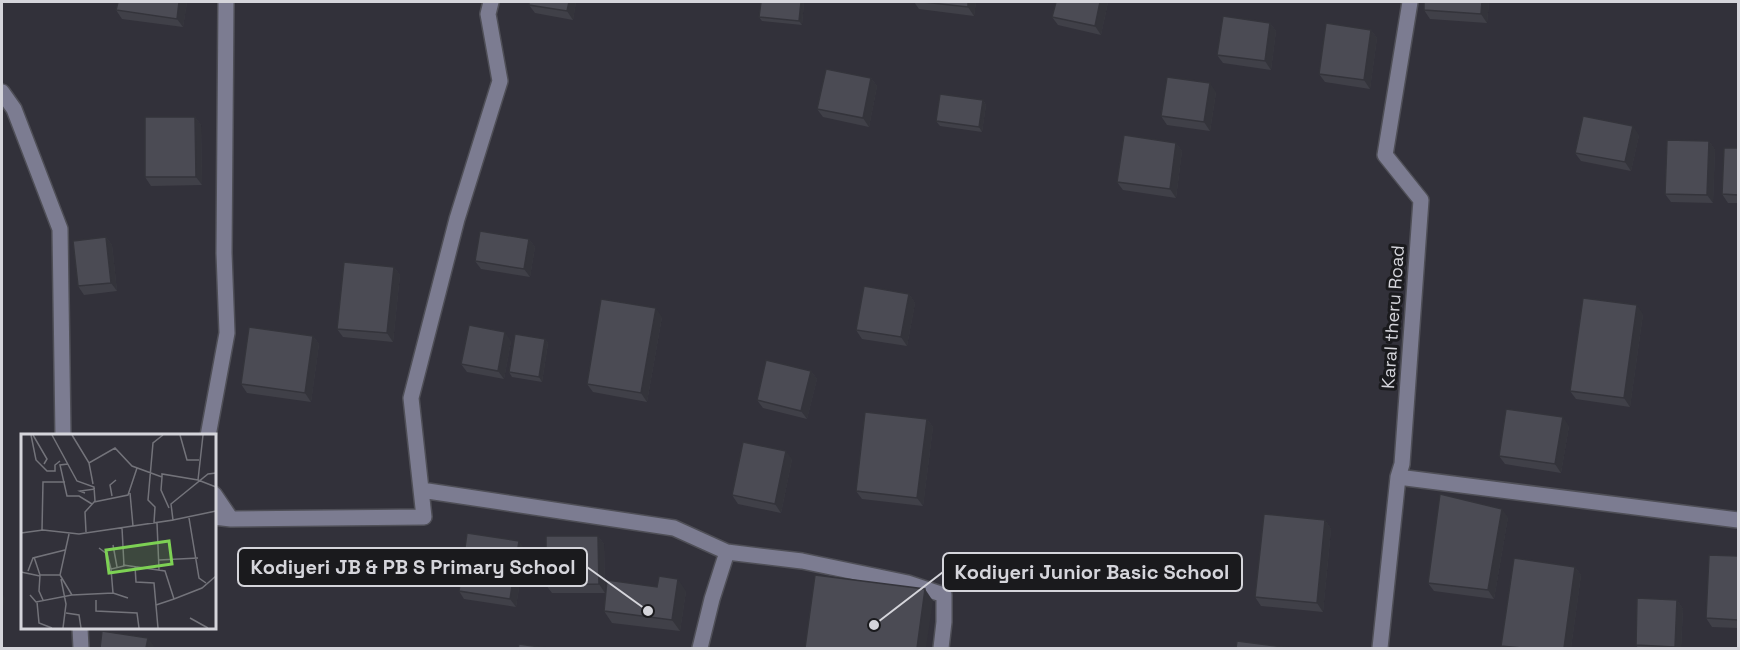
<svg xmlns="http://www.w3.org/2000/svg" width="1740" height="650" font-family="'Space Grotesk',sans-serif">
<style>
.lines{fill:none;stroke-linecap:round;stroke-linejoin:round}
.minor-casing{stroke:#4f4f57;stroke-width:18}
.minor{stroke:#7c7c91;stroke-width:15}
.wall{fill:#404048}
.shaded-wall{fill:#34343b}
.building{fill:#4b4b54;stroke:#34343b;stroke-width:1.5}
.labels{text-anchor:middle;stroke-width:6;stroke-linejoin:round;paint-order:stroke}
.street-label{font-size:18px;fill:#d5d5db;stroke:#1a1a1d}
.inset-road{fill:none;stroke:#73737a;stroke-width:1.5}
.view{fill:#7dd154;fill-opacity:0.15;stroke:#7dd154;stroke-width:3}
.inset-edge{fill:none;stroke:#d5d5db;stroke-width:3}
.leader{fill:none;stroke:#d5d5db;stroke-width:2}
.callout-dot{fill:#d5d5db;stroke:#1a1a1d;stroke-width:2}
.callout{fill:#1a1a1d;stroke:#d5d5db;stroke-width:2}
.callout-label{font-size:20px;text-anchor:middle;font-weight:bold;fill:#d5d5db}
</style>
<rect width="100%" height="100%" fill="#32313a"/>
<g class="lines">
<defs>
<path id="minor" d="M 2,92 L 14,109 L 60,229 L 63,436
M 208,436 L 227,333 L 224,253 L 226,2
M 1398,477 L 1738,520
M 421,490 L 674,528 L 727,552 L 802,561 L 908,583 L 944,595 L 944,622 L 941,648
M 214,494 L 231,519
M 214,517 L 231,519 L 424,517 L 411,398 L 457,219 L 500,81 L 488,14 L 491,2
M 80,628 L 81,648
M 700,648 L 712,599 L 727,552
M 1380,648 L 1398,477 L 1402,464 L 1421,200 L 1385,155 L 1410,2"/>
</defs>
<use href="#minor" class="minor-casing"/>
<use href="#minor" class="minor"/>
</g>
<path class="wall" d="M 118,2 L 187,2 L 183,27 L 122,19 L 116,10 Z
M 576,2 L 573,20 L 535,13 L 529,5 Z
M 804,2 L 802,25 L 762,21 L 759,17 Z
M 914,2 L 976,2 L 974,16 L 919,9 Z
M 1108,2 L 1101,35 L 1058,25 L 1052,17 Z
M 1424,2 L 1489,2 L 1487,23 L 1430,19 L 1424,10 Z
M 1270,23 L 1276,31 L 1271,70 L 1223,63 L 1217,55 Z
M 1371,30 L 1377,38 L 1370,89 L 1325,82 L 1319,74 Z
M 871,78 L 877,86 L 869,127 L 823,117 L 817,109 Z
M 1216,92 L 1210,131 L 1167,125 L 1161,116 Z
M 983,100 L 986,105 L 982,132 L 940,126 L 936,121 Z
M 195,117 L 201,125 L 202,185 L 151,186 L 145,177 Z
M 1639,135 L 1631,171 L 1581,161 L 1575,153 Z
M 1709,141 L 1715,150 L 1713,203 L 1671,202 L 1665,194 Z
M 1176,143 L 1182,151 L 1176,198 L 1123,190 L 1117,182 Z
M 1738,148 L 1738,203 L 1728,203 L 1722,194 Z
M 106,237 L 112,245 L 117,291 L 84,295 L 78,286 Z
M 529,239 L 535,247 L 530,277 L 481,269 L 475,261 Z
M 394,267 L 400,275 L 393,342 L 343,337 L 337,329 Z
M 909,294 L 915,303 L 907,346 L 862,339 L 856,330 Z
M 1643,314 L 1630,407 L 1576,399 L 1570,391 Z
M 662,317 L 647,402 L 593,392 L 587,384 Z
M 313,336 L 319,344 L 311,402 L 247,393 L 241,384 Z
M 545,339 L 548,343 L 542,382 L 512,377 L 509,372 Z
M 511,341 L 504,379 L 467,372 L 461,364 Z
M 811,371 L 817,379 L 807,419 L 763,408 L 757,400 Z
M 927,419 L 933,427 L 923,506 L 862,499 L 856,491 Z
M 1569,426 L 1561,473 L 1505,464 L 1499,456 Z
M 792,459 L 781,513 L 738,504 L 732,495 Z
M 1508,517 L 1494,599 L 1434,591 L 1428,583 Z
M 1325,520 L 1331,529 L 1323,612 L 1261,606 L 1255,597 Z
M 598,536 L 604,544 L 605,593 L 552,593 L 546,585 Z
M 525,549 L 516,607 L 464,599 L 459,591 Z
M 1738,556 L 1738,628 L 1712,627 L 1706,618 Z
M 1575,567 L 1581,575 L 1571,648 L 1503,648 L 1501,646 Z
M 686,591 L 680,631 L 612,623 L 604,611 Z
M 1677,600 L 1683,609 L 1681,648 L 1638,648 L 1636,645 Z"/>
<path class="shaded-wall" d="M 179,2 L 187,2 L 183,27 L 177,19 Z
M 569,2 L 576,2 L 573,20 L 567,11 Z
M 801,2 L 804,2 L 802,25 L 799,21 Z
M 968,2 L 976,2 L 974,16 L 968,7 Z
M 1100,2 L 1108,2 L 1101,35 L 1095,26 Z
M 1482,2 L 1489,2 L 1487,23 L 1481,14 Z
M 1270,23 L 1276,31 L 1271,70 L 1265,61 Z
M 1371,30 L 1377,38 L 1370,89 L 1364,80 Z
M 871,78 L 877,86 L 869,127 L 863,118 Z
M 1210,83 L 1216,92 L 1210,131 L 1204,122 Z
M 983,100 L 986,105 L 982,132 L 979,127 Z
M 195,117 L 201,125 L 202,185 L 196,177 Z
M 1633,126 L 1639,135 L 1631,171 L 1625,162 Z
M 1709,141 L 1715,150 L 1713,203 L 1707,195 Z
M 1176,143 L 1182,151 L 1176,198 L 1170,189 Z
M 106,237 L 112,245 L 117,291 L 111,283 Z
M 529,239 L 535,247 L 530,277 L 524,269 Z
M 394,267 L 400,275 L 393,342 L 387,333 Z
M 909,294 L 915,303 L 907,346 L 901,337 Z
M 1637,305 L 1643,314 L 1630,407 L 1624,398 Z
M 656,308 L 662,317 L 647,402 L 641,393 Z
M 505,332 L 511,341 L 504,379 L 498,371 Z
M 313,336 L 319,344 L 311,402 L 305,393 Z
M 545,339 L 548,343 L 542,382 L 539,377 Z
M 811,371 L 817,379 L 807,419 L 801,411 Z
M 1563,417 L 1569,426 L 1561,473 L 1555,464 Z
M 927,419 L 933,427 L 923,506 L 917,498 Z
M 786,451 L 792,459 L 781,513 L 775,504 Z
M 1502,509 L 1508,517 L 1494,599 L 1488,590 Z
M 1325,520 L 1331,529 L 1323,612 L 1317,603 Z
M 598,536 L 604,544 L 605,593 L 599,584 Z
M 519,541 L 525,549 L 516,607 L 510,599 Z
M 1575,567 L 1581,575 L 1571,648 L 1564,648 Z
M 678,579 L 686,591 L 680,631 L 672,620 Z
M 925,589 L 933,601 L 926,648 L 917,648 Z
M 2,593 L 5,598 L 2,620 Z
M 1677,600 L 1683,609 L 1681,648 L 1676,648 L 1675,647 Z
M 148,638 L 154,646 L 153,648 L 146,648 Z"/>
<path class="building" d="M 118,2 L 179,2 L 177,19 L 116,10 Z
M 529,2 L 569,2 L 567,11 L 529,5 Z
M 761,2 L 801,2 L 799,21 L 759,17 Z
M 923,2 L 968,2 L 968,7 Z
M 1056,2 L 1100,2 L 1095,26 L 1052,17 Z
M 1424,2 L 1482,2 L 1481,14 L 1424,10 Z
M 1223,16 L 1270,23 L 1265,61 L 1217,55 Z
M 1326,23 L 1371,30 L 1364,80 L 1319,74 Z
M 826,69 L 871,78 L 863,118 L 817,109 Z
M 1167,77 L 1210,83 L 1204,122 L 1161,116 Z
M 940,94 L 983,100 L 979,127 L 936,121 Z
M 1583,116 L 1633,126 L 1625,162 L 1575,153 Z
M 145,117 L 195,117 L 196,177 L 145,177 Z
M 1124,135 L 1176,143 L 1170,189 L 1117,182 Z
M 1667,140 L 1709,141 L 1707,195 L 1665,194 Z
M 1724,148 L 1738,148 L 1738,195 L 1722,194 Z
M 480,231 L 529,239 L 524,269 L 475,261 Z
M 106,237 L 111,283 L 78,286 L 73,241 Z
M 344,262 L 394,267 L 387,333 L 337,329 Z
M 864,286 L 909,294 L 901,337 L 856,330 Z
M 1583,298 L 1637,305 L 1624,398 L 1570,391 Z
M 601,299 L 656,308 L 641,393 L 587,384 Z
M 469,325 L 505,332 L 498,371 L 461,364 Z
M 249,327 L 313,336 L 305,393 L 241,384 Z
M 515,334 L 545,339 L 539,377 L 509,372 Z
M 766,360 L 811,371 L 801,411 L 757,400 Z
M 1506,409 L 1563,417 L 1555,464 L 1499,456 Z
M 865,412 L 927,419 L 917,498 L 856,491 Z
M 743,442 L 786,451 L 775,504 L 732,495 Z
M 1440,494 L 1502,509 L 1488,590 L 1428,583 Z
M 1264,514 L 1325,520 L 1317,603 L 1255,597 Z
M 467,533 L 519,541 L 510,599 L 459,591 Z
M 546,536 L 598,536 L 599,584 L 546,585 Z
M 1709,555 L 1738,556 L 1738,620 L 1706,618 Z
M 1514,558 L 1575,567 L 1564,648 L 1522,648 L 1501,646 Z
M 815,575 L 925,589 L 917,648 L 805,648 Z
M 659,576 L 678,579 L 672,620 L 604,611 L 607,580 L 657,587 Z
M 1637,598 L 1677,600 L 1675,647 L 1636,645 Z
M 102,631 L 148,638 L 146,648 L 100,648 Z
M 1237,641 L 1291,648 L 1236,648 Z
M 519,644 L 547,648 L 518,648 Z"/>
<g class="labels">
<g class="street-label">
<text transform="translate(1393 317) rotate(-86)" y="6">Karal theru Road</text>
</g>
</g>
<g transform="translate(21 434)">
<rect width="195" height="195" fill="#32313a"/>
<path class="inset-road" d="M 10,1 L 15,26 L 26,37 L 34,37 L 34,31 L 39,27M 12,1 L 26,25 L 23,30M 31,1 L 56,47 L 73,53 L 74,67 L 64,78 L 65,98M 51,1 L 68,29 L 94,14 L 111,32 L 141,43 L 140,56 L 148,74M 159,1 L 166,26 L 178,26M 68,29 L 72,50M 47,30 L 39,31 L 46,62 L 58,62 L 71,70M 141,43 L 141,40 L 177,46 L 195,53M 177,46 L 182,1M 64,59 L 59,57 L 74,55M 109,59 L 112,92M 91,62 L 89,51 L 95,46M 73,68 L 107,61 L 116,34M 168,84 L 178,144 L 185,149M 152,86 L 195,77M 133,89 L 134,73 L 127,66 L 132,9 L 142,1M 136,89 L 138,136M 21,96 L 22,48 L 44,48M 0,99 L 22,96 L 58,100 L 152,86 L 150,70 L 187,40 L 195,39M 92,111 L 96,133M 78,114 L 86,120 L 90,135M 13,123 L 19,141 L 39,141M 138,126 L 177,124M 102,131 L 144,137 L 153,165 L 181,154 L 195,142M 114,132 L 115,148 L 133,149 L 137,194M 7,137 L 12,124 L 44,116M 0,138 L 19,142M 19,141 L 18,157 L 22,166M 40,145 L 45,170 L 42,194M 92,159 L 90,135 L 103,132 L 101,94M 9,161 L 15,168 L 51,161 L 39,141 L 48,100M 51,161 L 92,159 L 107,164M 75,166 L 75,177 L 116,179 L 118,194M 16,168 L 18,189 L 31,194M 135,171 L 153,165M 45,179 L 58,181 L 60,194M 169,184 L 187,194"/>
<path class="view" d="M 148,107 L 151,130 L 88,139 L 85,116 Z"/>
<rect width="195" height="195" class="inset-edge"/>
</g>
<path class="leader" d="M648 611L587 567M874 625L943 572"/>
<g class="callout-dot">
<circle cx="648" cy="611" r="6"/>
<circle cx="874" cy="625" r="6"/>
</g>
<g class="callout">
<rect x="238" y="548" width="349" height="38" rx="6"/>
<rect x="943" y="553" width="299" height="38" rx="6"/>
</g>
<g class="callout-label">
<text x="413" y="574">Kodiyeri JB &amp; PB S Primary School</text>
<text x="1092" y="579">Kodiyeri Junior Basic School</text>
</g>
<rect width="1740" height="650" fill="none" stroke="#d5d5db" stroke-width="6"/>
</svg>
